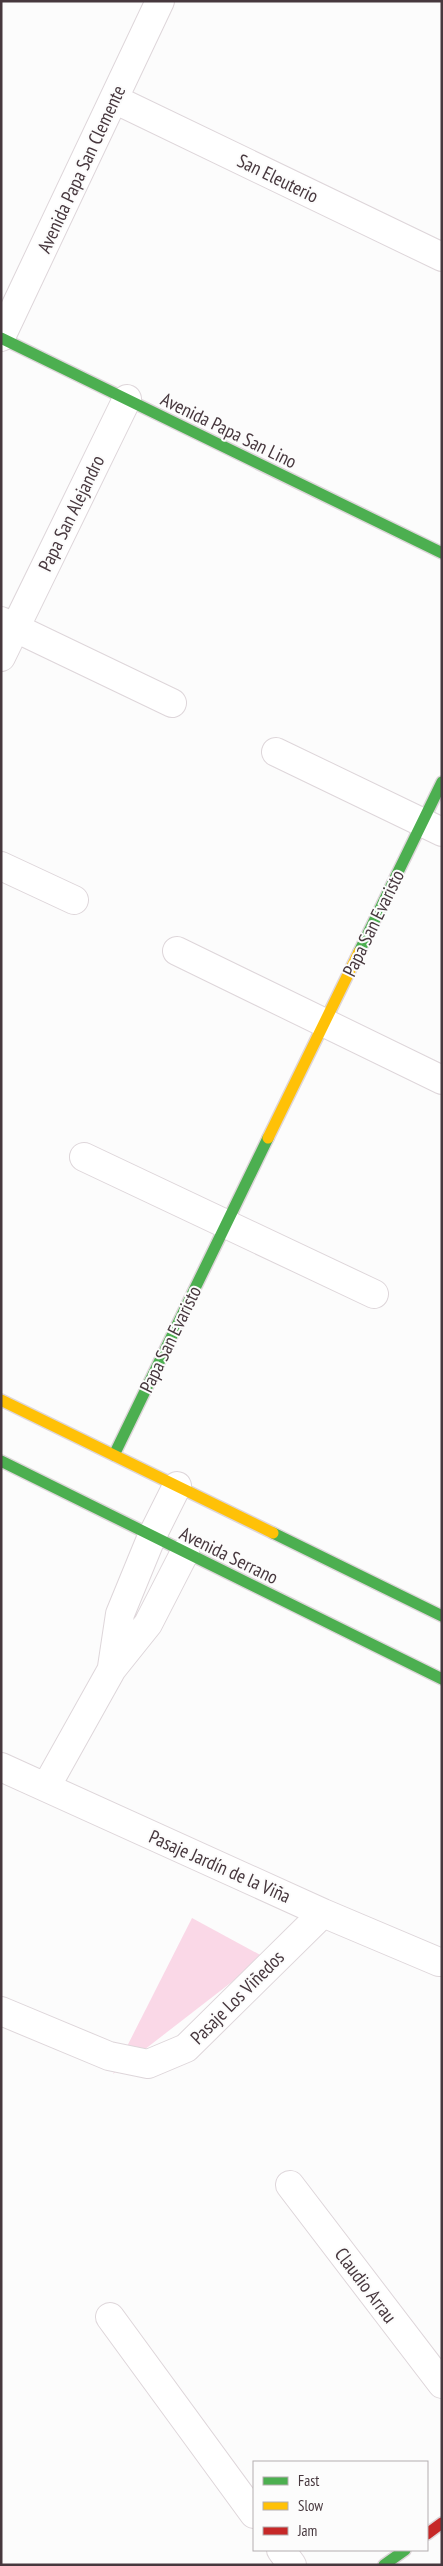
<svg xmlns="http://www.w3.org/2000/svg" width="443" height="2566" font-family="'PT Sans Narrow',sans-serif">
<style>
.green{fill:#fad8e7}
.lines{fill:none;stroke-linecap:round;stroke-linejoin:round}
.street-casing{stroke:#ded6da;stroke-width:30}
.fast-casing{stroke:#ded6da;stroke-width:14}
.slow-casing{stroke:#ded6da;stroke-width:14}
.jam-casing{stroke:#ded6da;stroke-width:14}
.street{stroke:#fff;stroke-width:28}
.fast{stroke:#4caf50;stroke-width:11}
.slow{stroke:#ffc107;stroke-width:11}
.jam{stroke:#c62828;stroke-width:11}
.labels{text-anchor:middle;stroke-width:4;stroke-linejoin:round;paint-order:stroke}
.street-label{font-size:19px;fill:#47383e;stroke:#fcfcfc}
</style>
<rect width="100%" height="100%" fill="#fcfcfc"/>
<path class="green" d="M 192,1918 L 264,1957 L 113,2074 Z"/>
<g class="lines">
<defs>
<path id="street" d="M 114,99 L 442,257
M 1,337 L 160,1
M 1,621 L 172,703
M 1,657 L 127,399
M 276,752 L 442,832
M 1,866 L 74,900
M 177,951 L 442,1080
M 84,1157 L 374,1294
M 112,1667 L 120,1614 L 152,1536 L 177,1486
M 1,1767 L 323,1913 L 439,1962
M 46,1787 L 112,1669 L 148,1624 L 185,1552
M 1,2011 L 109,2056 L 148,2064 L 186,2048 L 323,1913
M 290,2185 L 442,2384
M 110,2317 L 254,2514
M 281,2550 L 292,2565"/>
<path id="fast" d="M 1,338 L 442,553
M 359,952 L 442,782
M 114,1455 L 268,1138
M 1,1461 L 442,1679
M 273,1533 L 442,1616
M 384,2565 L 405,2550"/>
<path id="slow" d="M 268,1138 L 359,952
M 1,1400 L 273,1533"/>
<path id="jam" d="M 427,2534 L 442,2523"/>
</defs>
<use href="#street" class="street-casing"/>
<use href="#fast" class="fast-casing"/>
<use href="#slow" class="slow-casing"/>
<use href="#jam" class="jam-casing"/>
<use href="#street" class="street"/>
<use href="#fast" class="fast"/>
<use href="#slow" class="slow"/>
<use href="#jam" class="jam"/>
</g>
<g class="labels">
<g class="street-label">
<text transform="translate(81 169) rotate(-65)" y="7">Avenida Papa San Clemente</text>
<text transform="translate(278 178) rotate(26)" y="7">San Eleuterio</text>
<text transform="translate(229 430) rotate(26)" y="7">Avenida Papa San Lino</text>
<text transform="translate(71 513) rotate(-64)" y="7">Papa San Alejandro</text>
<text transform="translate(373 923) rotate(-64)" y="7">Papa San Evaristo</text>
<text transform="translate(170 1339) rotate(-64)" y="7">Papa San Evaristo</text>
<text transform="translate(229 1555) rotate(26)" y="7">Avenida Serrano</text>
<text transform="translate(220 1866) rotate(24)" y="7">Pasaje Jardín de la Viña</text>
<text transform="translate(237 1997) rotate(-45)" y="7">Pasaje Los Viñedos</text>
<text transform="translate(366 2285) rotate(53)" y="7">Claudio Arrau</text>
</g>
</g>
<rect width="443" height="2566" fill="none" stroke="#47383e" stroke-width="5"/>
<rect x="253" y="2461" width="175" height="90" fill="#fcfcfc" stroke="#b4aeb0"/>
<rect x="263" y="2477" width="25" height="8" fill="#4caf50" stroke="#b4aeb0"/>
<text x="298" y="2486" font-size="15" fill="#47383e">Fast</text>
<rect x="263" y="2502" width="25" height="8" fill="#ffc107" stroke="#b4aeb0"/>
<text x="298" y="2511" font-size="15" fill="#47383e">Slow</text>
<rect x="263" y="2527" width="25" height="8" fill="#c62828" stroke="#b4aeb0"/>
<text x="298" y="2536" font-size="15" fill="#47383e">Jam</text>
</svg>
